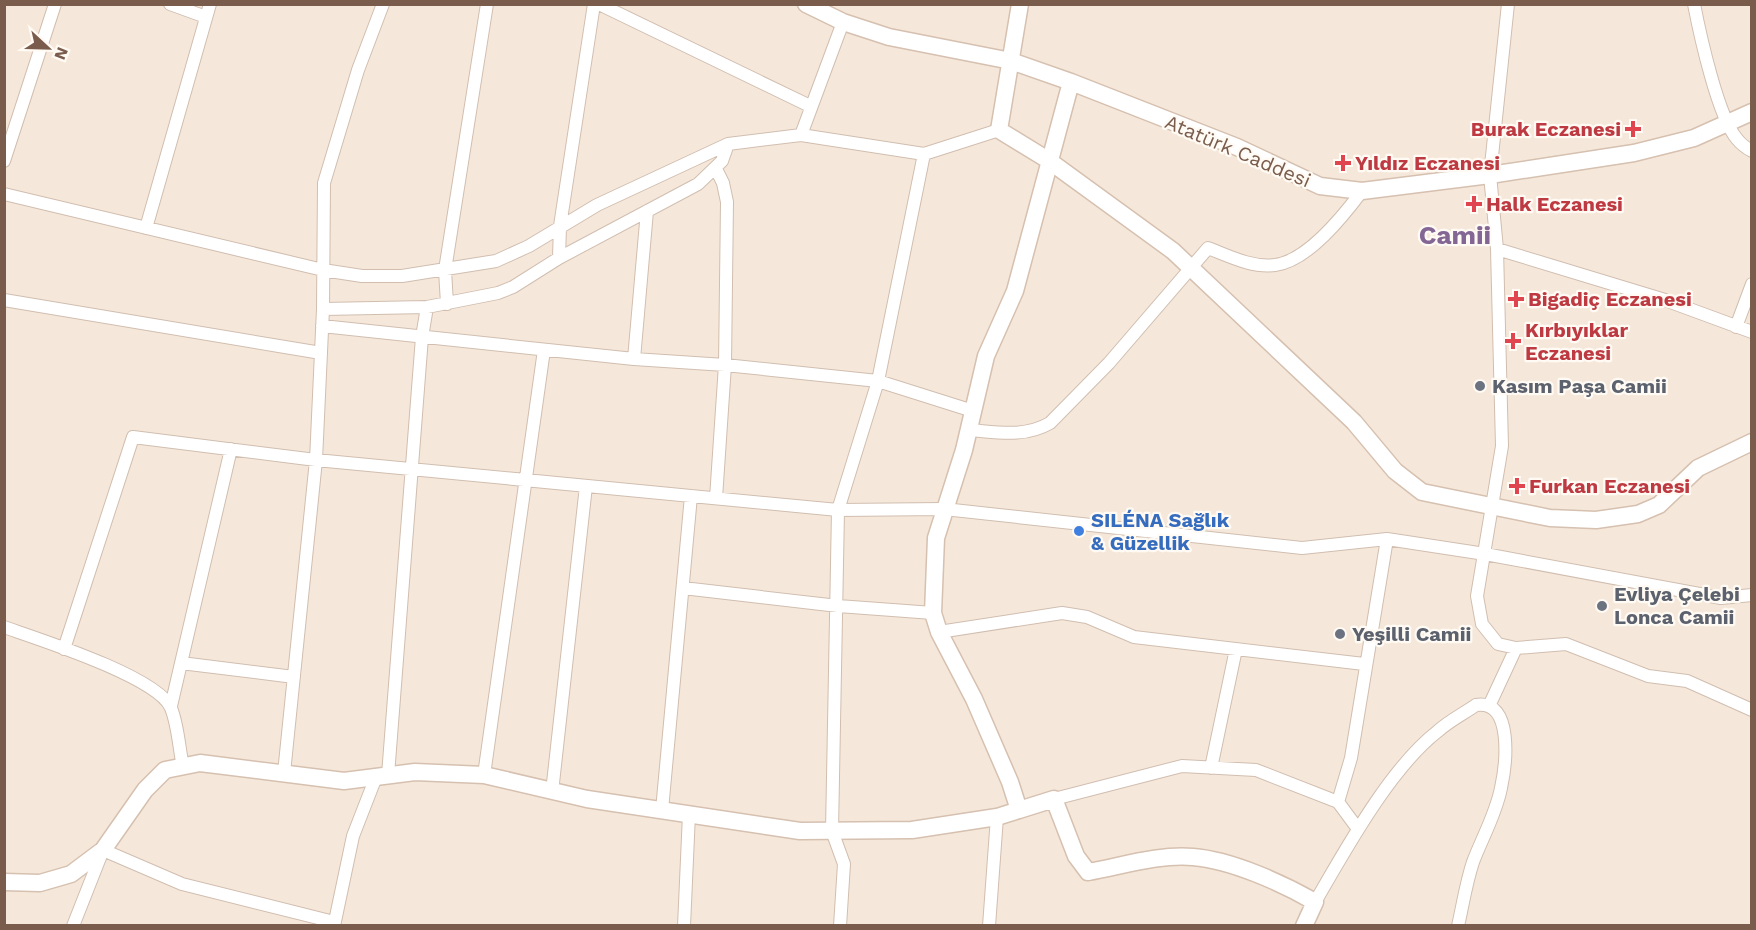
<svg xmlns="http://www.w3.org/2000/svg" width="1756" height="930" font-family="'Work Sans',sans-serif">
<style>
.residential{fill:#f5e8da}
.lines{fill:none;stroke-linecap:round;stroke-linejoin:round}
.street-casing{stroke:#d1beb0;stroke-width:14}
.secondary-casing{stroke:#d6c0b0;stroke-width:19}
.street{stroke:#fff;stroke-width:12}
.secondary{stroke:#fff;stroke-width:16}
.health-dot{fill:#e0444e;stroke:#fffaf3;stroke-width:2}
.worship-dot{fill:#6b7280;stroke:#fffaf3;stroke-width:2}
.shop-dot{fill:#3f7fe0;stroke:#fffaf3;stroke-width:2}
.labels{text-anchor:middle;stroke-width:4.5;stroke-linejoin:round;paint-order:stroke}
.health-label{font-size:20px;font-weight:bold;fill:#be3a42;stroke:#fffaf3;text-anchor:start}
.street-label{font-size:20px;fill:#7a5c4d;stroke:#fffaf3}
.worship-label{font-size:20px;font-weight:bold;fill:#5b616d;stroke:#fffaf3;text-anchor:start}
.shop-label{font-size:20px;font-weight:bold;fill:#366cbe;stroke:#fffaf3;text-anchor:start}
.district-label{font-size:26px;font-weight:bold;fill:#846695;stroke:#fffaf3}
</style>
<rect width="100%" height="100%" fill="#fdf6ec"/>
<path class="residential" d="M 5,5 L 1751,5 L 1751,925 L 5,925 Z"/>
<g class="lines">
<defs>
<path id="street" d="M 170,4 L 206,17
M 599,4 L 810,106
M 1508,4 L 1490,175 L 1497,249 L 1502,446 L 1477,596 L 1482,624 L 1498,644 L 1516,648 L 1566,644 L 1648,676 L 1687,681 L 1752,710
M 1694,4 C 1700,35 1718,117 1737,139 C 1741,144 1746,148 1752,151
M 801,135 L 924,154 L 999,130
M 4,161 L 55,4
M 4,194 L 323,270 L 362,276 L 402,276 L 496,261 L 529,246 L 597,205 L 728,144 L 801,135 L 843,22
M 146,228 L 210,4
M 1497,249 L 1665,300 L 1752,332
M 559,258 L 560,226 L 594,4
M 4,300 L 321,353
M 447,304 L 445,270 L 487,4
M 323,309 L 427,307 L 498,293 L 513,287 L 559,258 L 698,184 L 722,161 L 728,144
M 322,326 L 634,359 L 725,365 L 878,381 L 973,411
M 1736,327 L 1752,284
M 634,359 L 647,211
M 969,430 C 997,432 1024,438 1050,423 L 1109,363 L 1208,248 C 1229,256 1252,268 1275,265 C 1308,261 1344,215 1362,191
M 716,498 L 725,365 L 727,202 L 723,183 L 716,169
M 683,588 L 838,606 L 933,613
M 4,627 C 38,639 158,677 171,708 C 178,725 179,748 183,767
M 939,632 L 1062,613 L 1087,617 L 1134,637 L 1364,664
M 64,649 L 133,437 L 316,460 L 838,510 L 944,509 L 1302,548 L 1387,539 L 1485,554 L 1721,598 L 1752,595
M 181,663 L 294,677
M 171,706 L 231,449
M 1489,706 L 1516,648
M 1211,768 L 1236,649
M 284,773 L 316,460 L 323,309 L 324,183 L 358,70 L 383,4
M 388,775 L 422,337 L 427,307
M 484,775 L 544,350
M 552,792 L 586,486
M 1054,799 L 1182,766 L 1256,770 L 1338,802
M 662,810 L 691,496
M 1358,829 L 1338,802 L 1351,758 L 1387,539
M 1315,902 C 1346,849 1390,768 1438,731 C 1449,721 1463,714 1476,705 C 1514,699 1506,765 1501,788 C 1496,814 1482,838 1473,862 C 1466,883 1463,904 1458,926
M 73,926 L 103,850 L 182,884 L 334,922
M 334,926 L 353,836 L 376,777
M 684,926 L 689,814
M 840,926 L 844,864 L 832,831 L 838,510 L 878,381 L 924,154
M 989,926 L 997,817"/>
<path id="secondary" d="M 806,4 L 843,22 L 889,37 L 1011,61 L 1071,82 L 1237,147 L 1320,186 L 1362,191 L 1490,175 L 1634,153 L 1694,138 L 1752,112
M 1020,4 L 999,130 L 1048,160 L 1173,251 L 1354,422 L 1395,471 L 1422,492 L 1550,518 L 1596,520 L 1638,514 L 1659,505 L 1698,468 L 1752,442
M 1071,82 L 1015,291 L 986,356 L 964,450 L 936,538 L 933,613 L 939,632 L 974,699 L 1010,782 L 1019,810 L 1054,799 L 1076,856 L 1088,872 C 1122,866 1159,854 1193,857 C 1231,860 1282,883 1315,902 L 1304,926
M 4,882 L 40,883 L 71,874 L 103,850 L 145,790 L 165,770 L 200,763 L 344,781 L 415,772 L 484,775 L 587,799 L 800,831 L 912,830 L 997,817 L 1019,810"/>
</defs>
<use href="#street" class="street-casing"/>
<use href="#secondary" class="secondary-casing"/>
<use href="#street" class="street"/>
<use href="#secondary" class="secondary"/>
</g>
<g class="health-dot">
<path d="M1630 120h6v6h6v6h-6v6h-6v-6h-6v-6h6z"/>
<path d="M1340 154h6v6h6v6h-6v6h-6v-6h-6v-6h6z"/>
<path d="M1471 195h6v6h6v6h-6v6h-6v-6h-6v-6h6z"/>
<path d="M1513 290h6v6h6v6h-6v6h-6v-6h-6v-6h6z"/>
<path d="M1510 332h6v6h6v6h-6v6h-6v-6h-6v-6h6z"/>
<path d="M1514 477h6v6h6v6h-6v6h-6v-6h-6v-6h6z"/>
</g>
<g class="worship-dot">
<circle cx="1480" cy="386" r="6"/>
<circle cx="1602" cy="606" r="6"/>
<circle cx="1340" cy="634" r="6"/>
</g>
<circle class="shop-dot" cx="1079" cy="531" r="6"/>
<g class="labels">
<g class="health-label">
<text x="1621" y="136" text-anchor="end">Burak Eczanesi</text>
<text x="1355" y="170">Yıldız Eczanesi</text>
<text x="1486" y="211">Halk Eczanesi</text>
<text x="1528" y="306">Bigadiç Eczanesi</text>
<text x="1525" y="337">Kırbıyıklar<tspan x="1525" dy="23">Eczanesi</tspan></text>
<text x="1529" y="493">Furkan Eczanesi</text>
</g>
<g class="street-label">
<text transform="translate(1238 151) rotate(23)" y="7">Atatürk Caddesi</text>
</g>
<g class="worship-label">
<text x="1492" y="393">Kasım Paşa Camii</text>
<text x="1614" y="601">Evliya Çelebi<tspan x="1614" dy="23">Lonca Camii</tspan></text>
<text x="1352" y="641">Yeşilli Camii</text>
</g>
<g class="shop-label">
<text x="1091" y="527">SILÉNA Sağlık<tspan x="1091" dy="23">&amp; Güzellik</tspan></text>
</g>
<g class="district-label">
<text x="1455" y="244">Camii</text>
</g>
</g>
<rect width="1756" height="930" fill="none" stroke="#7a5c4d" stroke-width="12"/>
<g transform="translate(48 48) rotate(112)" stroke="#fffaf3" stroke-width="4.5" paint-order="stroke">
<path d="M0-4.5L10 22L0 15L-10 22Z" fill="#7a5c4d"/>
<text y="-9" font-size="16" font-weight="bold" text-anchor="middle" fill="#7a5c4d">N</text>
</g>
</svg>
